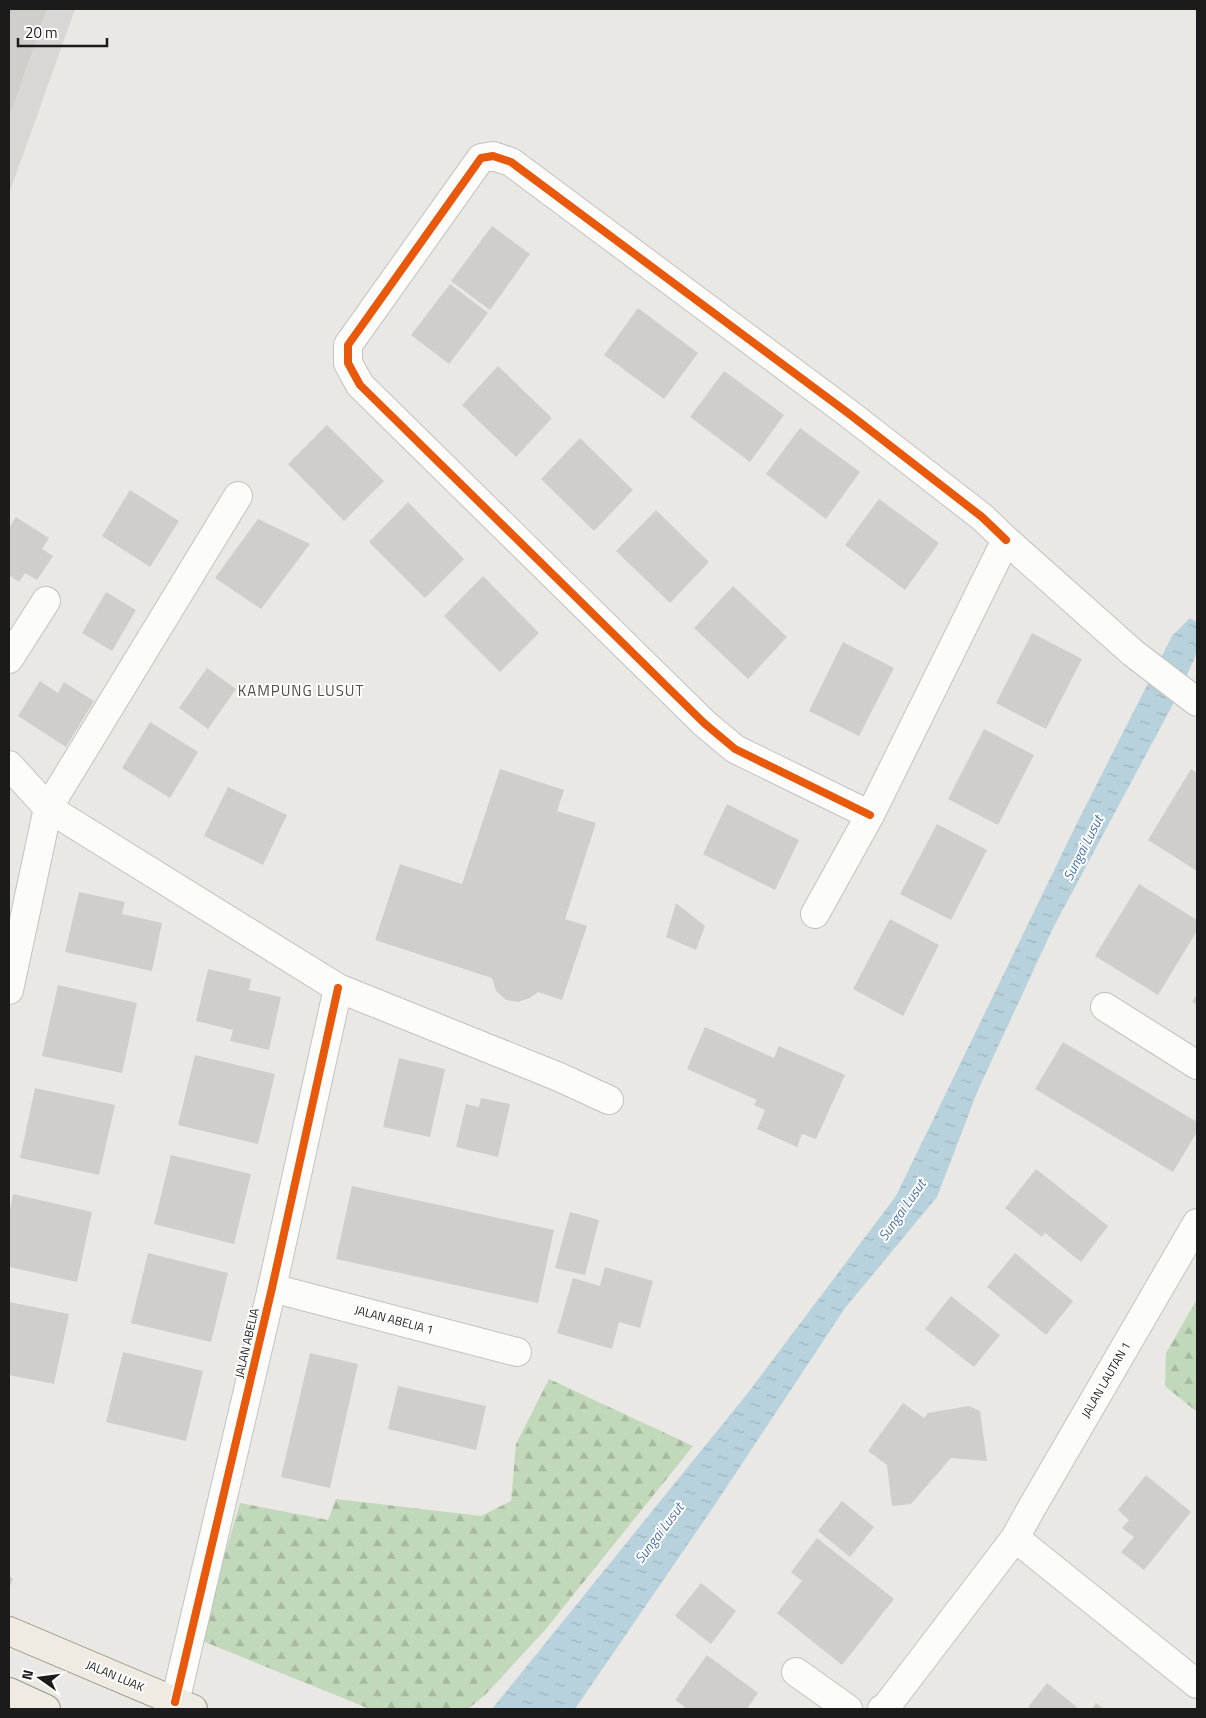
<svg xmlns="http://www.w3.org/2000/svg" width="1206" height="1718" font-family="'Titillium Web',sans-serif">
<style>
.residential{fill:#d8d7d5}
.forest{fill:url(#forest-firs)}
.water{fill:url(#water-ripples)}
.building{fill:#d0ceca}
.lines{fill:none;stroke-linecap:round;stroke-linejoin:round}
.minor-casing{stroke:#c2c2c0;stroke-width:30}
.primary-casing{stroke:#9d9682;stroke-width:30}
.minor{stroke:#fcfcfb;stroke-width:28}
.primary{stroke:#efebe3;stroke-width:28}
.cycleway-casing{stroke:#fff;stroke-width:11}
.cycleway{stroke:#e8590c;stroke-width:8}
.labels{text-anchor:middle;stroke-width:4;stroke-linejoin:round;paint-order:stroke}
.street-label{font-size:12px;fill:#1b1b1b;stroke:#fff}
.water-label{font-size:14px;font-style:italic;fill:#4d73a5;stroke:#fff}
.quarter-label{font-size:15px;letter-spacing:1px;fill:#4e4e4e;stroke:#fff}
</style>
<defs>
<pattern id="forest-firs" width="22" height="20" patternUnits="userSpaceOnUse" patternTransform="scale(1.25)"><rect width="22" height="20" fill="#c2d8ba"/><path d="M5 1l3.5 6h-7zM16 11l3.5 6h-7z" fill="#a6b99f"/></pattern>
<pattern id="water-ripples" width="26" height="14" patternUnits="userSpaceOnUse" patternTransform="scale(1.25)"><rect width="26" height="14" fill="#b7d2dc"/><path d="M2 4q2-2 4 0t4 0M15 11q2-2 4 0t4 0" fill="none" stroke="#9db4bc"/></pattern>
</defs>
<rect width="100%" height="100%" fill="#e9e8e4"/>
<path class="residential" d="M 9,9 L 75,9 L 9,194 Z"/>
<path class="forest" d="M 1197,1299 L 1197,1412 L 1165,1386 L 1166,1353 Z
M 549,1379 L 693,1446 L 545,1630 L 485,1695 L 468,1709 L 370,1709 L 200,1640 L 240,1503 L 328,1520 L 336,1499 L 481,1516 L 511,1501 L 516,1444 Z"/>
<path class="water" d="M 1190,618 L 1197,623 L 1197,651 L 1193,662 L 1172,706 L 1053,928 L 978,1090 L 937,1197 L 845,1308 L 712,1509 L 575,1709 L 492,1709 L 747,1394 L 896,1196 L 1076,825 L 1172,636 Z"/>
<path class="building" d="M 9,9 L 47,9 L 9,117 Z
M 492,226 L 530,254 L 490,310 L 451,281 Z
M 450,284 L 488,313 L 449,364 L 411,335 Z
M 638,308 L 698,353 L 664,399 L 604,355 Z
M 498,366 L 552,418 L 516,457 L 462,405 Z
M 724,371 L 784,415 L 750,462 L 690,417 Z
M 327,425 L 384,481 L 344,521 L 288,464 Z
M 800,428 L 860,472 L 826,519 L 766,474 Z
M 580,438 L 633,490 L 594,531 L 541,479 Z
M 130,490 L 179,521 L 150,567 L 102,536 Z
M 879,499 L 939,543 L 905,590 L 845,545 Z
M 408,502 L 464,559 L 425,598 L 369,542 Z
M 656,510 L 709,562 L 670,603 L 616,551 Z
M 16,517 L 49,538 L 42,549 L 53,556 L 37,580 L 25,573 L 19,582 L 9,575 L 9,528 Z
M 258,519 L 310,544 L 261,609 L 215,578 Z
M 483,576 L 539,633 L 500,672 L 444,616 Z
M 733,586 L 787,637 L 748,679 L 694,628 Z
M 106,592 L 136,610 L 112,651 L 82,633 Z
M 1032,633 L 1082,659 L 1046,729 L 996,703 Z
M 843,642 L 894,668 L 859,736 L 809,711 Z
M 207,668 L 236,689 L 208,729 L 179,708 Z
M 40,681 L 58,693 L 64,682 L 94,701 L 66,747 L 18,716 Z
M 150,722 L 198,752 L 170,798 L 122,768 Z
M 984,729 L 1034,755 L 998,825 L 948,799 Z
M 500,769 L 564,790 L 557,811 L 596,823 L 565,919 L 587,926 L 562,1000 L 538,992 L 530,998 L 518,1002 L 506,1000 L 496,991 L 492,978 L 375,940 L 400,864 L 462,884 Z
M 1191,769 L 1197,773 L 1197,871 L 1148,840 Z
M 228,787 L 287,815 L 263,865 L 204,836 Z
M 727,804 L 799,840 L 775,890 L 703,854 Z
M 937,824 L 987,850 L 951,920 L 900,894 Z
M 1139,884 L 1197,920 L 1197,931 L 1158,995 L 1095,956 Z
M 79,892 L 125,902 L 122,914 L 162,923 L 152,971 L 65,952 Z
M 676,903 L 705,926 L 696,950 L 666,937 Z
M 890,919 L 939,945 L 903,1016 L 853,989 Z
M 208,969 L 251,979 L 249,990 L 281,997 L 269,1050 L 230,1041 L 233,1030 L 196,1021 Z
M 58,985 L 137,1003 L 122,1073 L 42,1056 Z
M 1197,994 L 1197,1005 L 1192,1002 Z
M 705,1027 L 774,1058 L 779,1046 L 845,1075 L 816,1139 L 802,1134 L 797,1147 L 757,1129 L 765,1110 L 754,1105 L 757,1100 L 687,1069 Z
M 1063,1042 L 1197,1122 L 1197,1132 L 1173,1172 L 1035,1089 Z
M 195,1055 L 275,1074 L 258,1144 L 178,1125 Z
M 399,1058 L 445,1069 L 430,1137 L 383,1127 Z
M 35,1088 L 115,1105 L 99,1175 L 20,1158 Z
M 481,1098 L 510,1104 L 498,1157 L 456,1147 L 466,1104 L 479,1107 Z
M 171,1155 L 251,1174 L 234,1244 L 154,1224 Z
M 1036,1169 L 1108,1226 L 1081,1262 L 1045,1233 L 1042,1237 L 1005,1208 Z
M 352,1186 L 554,1230 L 538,1303 L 336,1259 Z
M 13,1194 L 92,1212 L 77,1282 L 9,1267 L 9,1215 Z
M 570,1212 L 599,1220 L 585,1275 L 555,1268 Z
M 148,1253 L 228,1273 L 211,1342 L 131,1323 Z
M 1015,1253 L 1073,1301 L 1046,1335 L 987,1287 Z
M 605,1267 L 653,1281 L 640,1328 L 619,1322 L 612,1349 L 557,1333 L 573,1278 L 600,1286 Z
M 951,1296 L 1000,1335 L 974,1367 L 925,1329 Z
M 9,1302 L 69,1314 L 54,1384 L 9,1375 Z
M 123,1352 L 203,1371 L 186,1441 L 106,1422 Z
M 310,1353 L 358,1364 L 330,1488 L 281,1477 Z
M 398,1386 L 486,1406 L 476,1450 L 388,1429 Z
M 903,1403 L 924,1418 L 928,1413 L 969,1406 L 980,1411 L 987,1461 L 951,1458 L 911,1504 L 892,1506 L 887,1465 L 868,1451 Z
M 1146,1475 L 1191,1512 L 1144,1570 L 1121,1552 L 1134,1537 L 1122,1528 L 1129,1520 L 1118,1510 Z
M 842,1501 L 874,1527 L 850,1557 L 818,1531 Z
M 817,1538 L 894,1599 L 842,1665 L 777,1613 L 802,1581 L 791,1572 Z
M 9,1576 L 13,1579 L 9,1588 Z
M 701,1583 L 736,1611 L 711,1644 L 675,1616 Z
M 707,1655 L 758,1693 L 747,1709 L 683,1709 L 685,1707 L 675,1700 Z
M 1047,1683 L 1077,1707 L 1075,1709 L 1031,1709 L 1028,1707 Z
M 1096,1703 L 1104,1709 L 1092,1709 Z"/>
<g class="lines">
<defs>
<path id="minor" d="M 9,659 L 46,601
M 9,765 L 48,808 L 338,988 L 559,1077 L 609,1100
M 870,815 L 735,749 L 704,723 L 360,385 L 348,363 L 348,345 L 481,158 L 493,156 L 511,162 L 848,413 L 982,517 L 1006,540
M 815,914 L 870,815 L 1006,540 L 1133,653 L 1197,702
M 9,990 L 48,808 L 238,496
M 1105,1007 L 1197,1065
M 272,1288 L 517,1352
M 1015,1538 L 1197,1684
M 796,1672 L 848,1709
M 175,1702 L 272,1288 L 338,988
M 882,1709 L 886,1707 L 1015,1538 L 1031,1509 L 1197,1223"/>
<path id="primary" d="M 9,1631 L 193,1709
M 9,1692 L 46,1709"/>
</defs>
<use href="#minor" class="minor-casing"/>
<use href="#primary" class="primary-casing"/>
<use href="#minor" class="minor"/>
<use href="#primary" class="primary"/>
<defs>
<path id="cycleway" d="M 870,815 L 735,749 L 704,723 L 360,385 L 348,363 L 348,345 L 481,158 L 493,156 L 511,162 L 848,413 L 982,517 L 1006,540
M 175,1702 L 272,1288 L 338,988"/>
</defs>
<use href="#cycleway" class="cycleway-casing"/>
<use href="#cycleway" class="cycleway"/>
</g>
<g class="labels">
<g class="street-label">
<text transform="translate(394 1320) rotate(15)" y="4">JALAN ABELIA 1</text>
<text transform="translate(247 1343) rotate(-77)" y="4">JALAN ABELIA</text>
<text transform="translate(1106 1380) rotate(-60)" y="4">JALAN LAUTAN 1</text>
<text transform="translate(115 1676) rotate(23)" y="4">JALAN LUAK</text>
</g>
<g class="water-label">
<text transform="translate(1083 848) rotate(-63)" y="5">Sungai Lusut</text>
<text transform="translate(902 1210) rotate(-55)" y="5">Sungai Lusut</text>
<text transform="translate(659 1533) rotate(-53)" y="5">Sungai Lusut</text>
</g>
<g class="quarter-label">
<text x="301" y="696">KAMPUNG LUSUT</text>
</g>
</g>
<rect width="1206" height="1718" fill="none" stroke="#1b1b1b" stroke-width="20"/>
<g transform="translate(40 1678) rotate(284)" stroke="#ffffff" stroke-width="4" paint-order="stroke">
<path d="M0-4L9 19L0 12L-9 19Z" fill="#1b1b1b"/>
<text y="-8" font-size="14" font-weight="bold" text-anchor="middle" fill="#1b1b1b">N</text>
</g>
<path d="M18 38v8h89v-8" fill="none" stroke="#1b1b1b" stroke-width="2.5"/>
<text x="25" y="38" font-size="15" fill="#1b1b1b" stroke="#ffffff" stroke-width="4" paint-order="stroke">20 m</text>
</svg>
